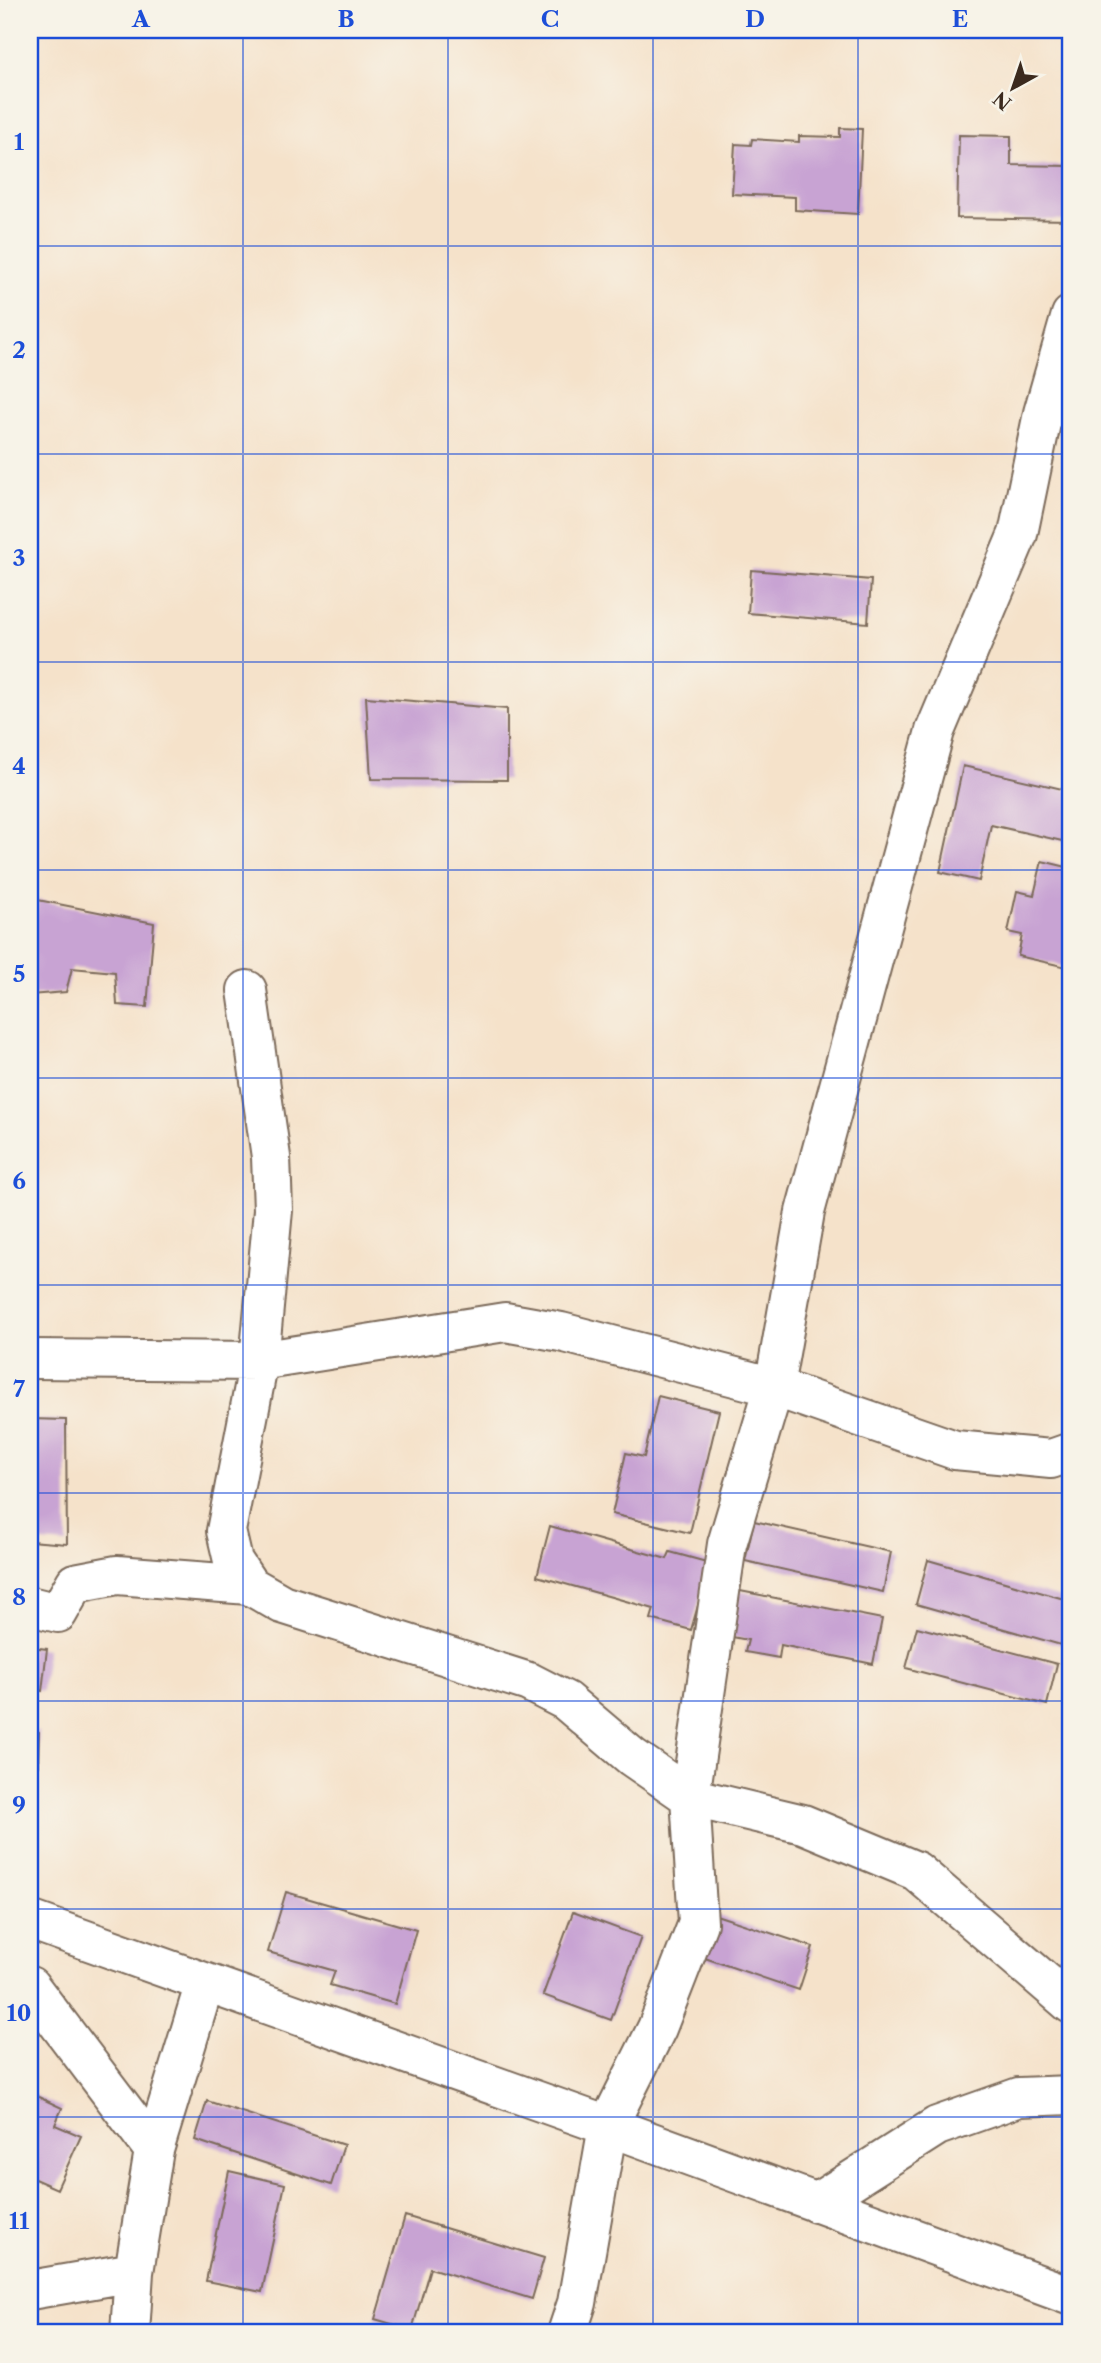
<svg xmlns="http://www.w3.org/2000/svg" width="1101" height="2363" font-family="'Libre Caslon Text',serif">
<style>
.building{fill:#c8a3d3}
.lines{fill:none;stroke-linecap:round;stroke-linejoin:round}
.minor-casing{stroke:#7c6a5a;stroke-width:42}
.minor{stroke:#fff;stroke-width:38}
.grid{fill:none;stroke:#1d4ed8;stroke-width:2;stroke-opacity:0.55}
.neatline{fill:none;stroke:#1d4ed8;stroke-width:2.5}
.grid-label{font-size:23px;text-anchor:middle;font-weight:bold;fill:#1d4ed8}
</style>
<rect width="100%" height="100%" fill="#f7f3e8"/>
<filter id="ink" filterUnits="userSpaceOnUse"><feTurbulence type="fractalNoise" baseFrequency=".0143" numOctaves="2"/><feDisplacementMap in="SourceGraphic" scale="14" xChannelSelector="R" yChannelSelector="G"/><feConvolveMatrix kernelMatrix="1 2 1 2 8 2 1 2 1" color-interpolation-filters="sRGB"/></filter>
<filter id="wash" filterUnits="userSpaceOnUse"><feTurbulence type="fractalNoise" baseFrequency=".00686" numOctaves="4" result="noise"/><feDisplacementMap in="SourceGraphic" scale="28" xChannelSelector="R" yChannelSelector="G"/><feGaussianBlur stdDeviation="1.57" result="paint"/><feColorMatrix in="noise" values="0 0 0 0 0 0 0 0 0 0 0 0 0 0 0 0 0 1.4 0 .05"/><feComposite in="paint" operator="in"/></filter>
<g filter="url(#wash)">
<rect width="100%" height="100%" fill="#f5e2ca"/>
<g id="blocks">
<path class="building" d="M 840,128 L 862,129 L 858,214 L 795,210 L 795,197 L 732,194 L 735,144 L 751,145 L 752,139 L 799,142 L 799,136 L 840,137 Z
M 959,135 L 1011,136 L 1011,165 L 1071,166 L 1071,220 L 957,218 Z
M 751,570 L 871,580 L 868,623 L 748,613 Z
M 366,697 L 507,709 L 507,780 L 371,779 Z
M 963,766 L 1071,791 L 1071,843 L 991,825 L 979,881 L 940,872 Z
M 1042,861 L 1071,868 L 1071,968 L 1018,956 L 1022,935 L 1008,932 L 1017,891 L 1034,895 Z
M 38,900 L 154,923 L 147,1007 L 117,1005 L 115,972 L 72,968 L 66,992 L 30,995 L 30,956 Z
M 658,1396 L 719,1411 L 690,1533 L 612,1514 L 626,1453 L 644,1457 Z
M 30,1419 L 66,1420 L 67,1544 L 30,1541 Z
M 754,1521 L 891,1552 L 883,1592 L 745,1561 Z
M 550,1526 L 667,1559 L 670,1552 L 710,1563 L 691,1630 L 651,1619 L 654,1609 L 537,1576 Z
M 928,1560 L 1071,1601 L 1061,1645 L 916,1604 Z
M 735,1590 L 882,1619 L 873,1664 L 781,1645 L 779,1658 L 745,1652 L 748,1640 L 727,1636 Z
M 917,1627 L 1057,1664 L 1047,1705 L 906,1668 Z
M 30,1647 L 47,1649 L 42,1691 L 30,1689 Z
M 30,1731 L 39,1732 L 37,1809 L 30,1808 Z
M 286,1892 L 416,1930 L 395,2004 L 330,1985 L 335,1971 L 268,1952 Z
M 573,1912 L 641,1937 L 611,2020 L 543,1995 Z
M 716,1915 L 813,1947 L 799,1990 L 702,1957 Z
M 30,2093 L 62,2108 L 55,2125 L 81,2136 L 57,2189 L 30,2177 Z
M 207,2101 L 344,2145 L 331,2185 L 195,2140 Z
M 229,2171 L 285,2184 L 262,2292 L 206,2281 Z
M 405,2216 L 544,2258 L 532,2299 L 430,2268 L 412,2330 L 375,2319 Z"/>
</g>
</g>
<g filter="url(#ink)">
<use href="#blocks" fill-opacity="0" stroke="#7c6a5a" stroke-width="2"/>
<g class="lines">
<defs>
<path id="minor" d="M 247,990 L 271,1157 L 273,1210 L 259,1361 L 226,1531 L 233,1561 L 249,1585 L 282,1604 L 529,1682 L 566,1701 L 632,1757 L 690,1797 L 803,1824 L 916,1871 L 1071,2004
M 30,1359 L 259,1361 L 505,1322 L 561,1332 L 774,1387 L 955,1450 L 1051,1459 L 1071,1452
M 30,1606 L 58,1613 L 75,1583 L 117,1575 L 249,1585
M 30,1920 L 608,2126 L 1071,2296
M 30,1986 L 154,2150
M 816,2203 L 937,2126 L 1019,2097 L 1071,2095
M 30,2290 L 134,2272
M 130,2333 L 134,2272 L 154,2150 L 205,1983
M 567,2333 L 577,2303 L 608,2126 L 657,2028 L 698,1923 L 690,1797 L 727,1544 L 774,1387 L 805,1212 L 935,731 L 1018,534 L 1043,413 L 1071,315"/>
</defs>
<use href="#minor" class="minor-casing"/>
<use href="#minor" class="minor"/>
</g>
</g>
<path class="grid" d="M 243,30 L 243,2333M 448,30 L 448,2333M 653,30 L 653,2333M 858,30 L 858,2333M 30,246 L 1071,246M 30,454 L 1071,454M 30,662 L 1071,662M 30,870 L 1071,870M 30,1078 L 1071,1078M 30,1285 L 1071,1285M 30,1493 L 1071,1493M 30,1701 L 1071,1701M 30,1909 L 1071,1909M 30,2117 L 1071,2117"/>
<rect width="1101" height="2363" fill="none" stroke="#f7f3e8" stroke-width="77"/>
<g transform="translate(1013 88) rotate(220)" stroke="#f7f3e8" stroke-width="5" paint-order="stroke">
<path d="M0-5L12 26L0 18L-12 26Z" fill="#3b2a1e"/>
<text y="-10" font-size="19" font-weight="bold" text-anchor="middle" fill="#3b2a1e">N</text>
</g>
<rect x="38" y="38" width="1024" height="2286" class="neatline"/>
<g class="grid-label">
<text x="141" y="27">A</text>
<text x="346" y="27">B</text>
<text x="550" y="27">C</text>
<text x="755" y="27">D</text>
<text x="960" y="27">E</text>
<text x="19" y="150">1</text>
<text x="19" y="358">2</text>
<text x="19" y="566">3</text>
<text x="19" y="774">4</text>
<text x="19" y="982">5</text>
<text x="19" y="1189">6</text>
<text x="19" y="1397">7</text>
<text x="19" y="1605">8</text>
<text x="19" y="1813">9</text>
<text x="19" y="2021">10</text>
<text x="19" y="2229">11</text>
</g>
</svg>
